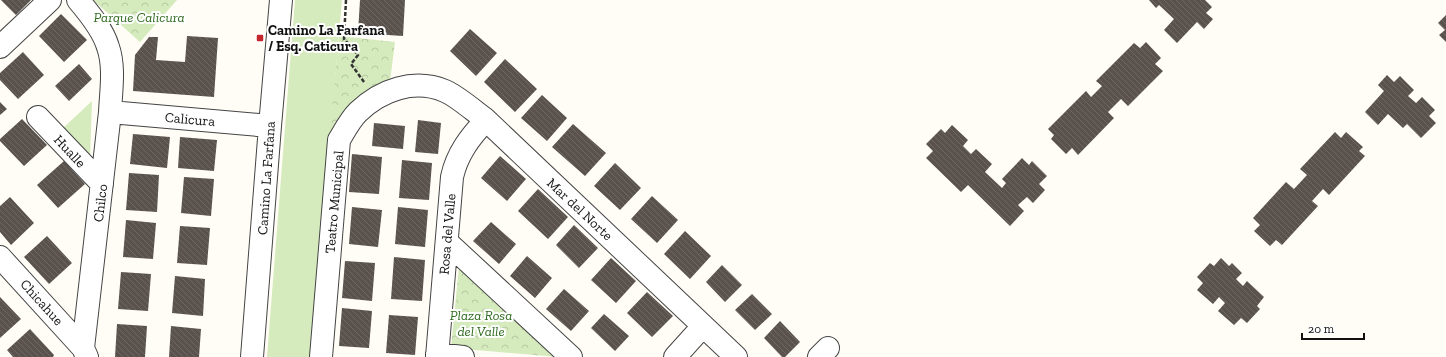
<svg xmlns="http://www.w3.org/2000/svg" width="1446" height="357" font-family="'Zilla Slab',serif">
<style>
.grass{fill:#d5ebbd}
.park{fill:url(#park-crowns)}
.building{fill:url(#building-back-hatch)}
.lines{fill:none;stroke-linecap:round;stroke-linejoin:round}
.minor-casing{stroke:#444;stroke-width:24}
.path{stroke:#333;stroke-width:2.5;stroke-dasharray:4 2;stroke-linecap:butt}
.minor{stroke:#fff;stroke-width:22}
.poi-dot{fill:#c4262e;stroke:#fff;stroke-width:1.5}
.labels{text-anchor:middle;stroke-width:4;stroke-linejoin:round;paint-order:stroke}
.park-label{font-size:14px;font-style:italic;fill:#2f6b1f;stroke:#fff}
.poi-label{font-size:14px;font-weight:bold;fill:#111;stroke:#fff;text-anchor:start}
.street-label{font-size:14px;fill:#111;stroke:#fff}
</style>
<defs>
<pattern id="park-crowns" width="20" height="18" patternUnits="userSpaceOnUse"><rect width="20" height="18" fill="#d5ebbd"/><path d="M2 6a3 3 0 1 1 6 0M12 15a3 3 0 1 1 6 0" fill="none" stroke="#b6c8a1"/></pattern>
<pattern id="building-back-hatch" width="6" height="6" patternUnits="userSpaceOnUse"><rect width="6" height="6" fill="#5a524d"/><path d="M-1 5l2 2M0 0l6 6M5-1l2 2" fill="none" stroke="#6d6662"/></pattern>
</defs>
<rect width="100%" height="100%" fill="#fffdf5"/>
<path class="grass" d="M 295,0 L 342,0 L 311,357 L 267,357 Z
M 92,101 L 90,159 L 62,129 Z"/>
<path class="park" d="M 93,0 L 177,0 L 140,42 Z
M 339,36 L 395,42 L 388,97 L 358,119 L 327,160 Z
M 459,266 L 558,357 L 451,348 Z"/>
<path class="building" d="M 1,0 L 31,0 L 16,15 Z
M 360,0 L 405,0 L 403,36 L 358,33 Z
M 1149,0 L 1205,0 L 1212,7 L 1206,13 L 1213,19 L 1204,29 L 1197,22 L 1177,43 L 1164,30 L 1174,19 L 1159,5 L 1156,8 Z
M 61,14 L 87,40 L 64,62 L 39,36 Z
M 1446,15 L 1446,42 L 1439,35 L 1445,30 L 1438,23 Z
M 470,29 L 497,53 L 476,76 L 450,51 Z
M 187,36 L 218,38 L 214,97 L 133,91 L 135,55 L 149,37 L 158,37 L 156,60 L 185,62 Z
M 1146,42 L 1161,58 L 1155,64 L 1163,71 L 1128,106 L 1121,99 L 1108,112 L 1114,118 L 1078,155 L 1072,148 L 1066,154 L 1051,139 L 1054,135 L 1048,129 L 1086,91 L 1091,97 L 1102,86 L 1096,81 L 1134,43 L 1140,48 Z
M 23,52 L 44,75 L 18,99 L 0,80 L 0,73 Z
M 505,59 L 537,89 L 515,112 L 484,82 Z
M 79,64 L 92,79 L 69,101 L 55,86 Z
M 1387,75 L 1394,82 L 1400,76 L 1414,90 L 1408,96 L 1416,103 L 1422,97 L 1435,110 L 1429,116 L 1436,123 L 1421,138 L 1407,124 L 1403,128 L 1388,114 L 1378,125 L 1365,112 L 1384,91 L 1378,85 Z
M 542,95 L 567,118 L 547,141 L 521,118 Z
M 0,102 L 7,109 L 0,115 Z
M 22,119 L 47,145 L 24,166 L 0,141 L 0,139 Z
M 418,120 L 441,123 L 438,154 L 415,152 Z
M 374,123 L 405,126 L 403,149 L 372,146 Z
M 573,124 L 606,153 L 585,176 L 552,147 Z
M 952,125 L 968,140 L 963,146 L 971,154 L 976,149 L 992,164 L 985,172 L 1002,188 L 1006,183 L 1002,179 L 1022,158 L 1029,165 L 1032,161 L 1047,176 L 1039,184 L 1045,190 L 1033,203 L 1027,197 L 1018,205 L 1024,211 L 1010,226 L 968,185 L 961,192 L 926,158 L 933,151 L 926,144 L 941,129 L 945,133 Z
M 1335,132 L 1341,138 L 1346,132 L 1363,147 L 1359,151 L 1365,156 L 1329,195 L 1323,189 L 1312,201 L 1318,206 L 1282,245 L 1276,240 L 1270,246 L 1254,231 L 1260,225 L 1253,218 L 1286,182 L 1294,189 L 1307,175 L 1300,169 Z
M 133,134 L 170,137 L 167,168 L 130,164 Z
M 180,137 L 217,140 L 214,171 L 178,168 Z
M 352,154 L 382,157 L 379,194 L 349,192 Z
M 500,156 L 526,179 L 507,201 L 481,178 Z
M 402,160 L 432,163 L 429,200 L 399,198 Z
M 64,161 L 85,184 L 58,208 L 37,185 Z
M 615,163 L 641,188 L 620,210 L 594,186 Z
M 129,173 L 159,175 L 157,212 L 126,210 Z
M 184,177 L 214,179 L 211,216 L 181,213 Z
M 538,189 L 568,217 L 548,239 L 518,211 Z
M 652,196 L 678,220 L 657,243 L 631,219 Z
M 10,197 L 34,223 L 11,245 L 0,232 L 0,206 Z
M 352,207 L 382,210 L 378,247 L 349,244 Z
M 398,207 L 428,210 L 425,247 L 395,244 Z
M 126,220 L 156,223 L 153,259 L 123,257 Z
M 491,222 L 516,244 L 499,264 L 473,241 Z
M 574,225 L 598,248 L 579,268 L 556,245 Z
M 180,226 L 210,228 L 207,265 L 177,263 Z
M 685,231 L 711,256 L 690,279 L 664,254 Z
M 47,236 L 72,263 L 49,284 L 24,257 Z
M 527,256 L 552,278 L 535,298 L 510,276 Z
M 394,257 L 425,260 L 422,301 L 391,299 Z
M 611,258 L 636,281 L 616,303 L 591,280 Z
M 1221,258 L 1229,266 L 1232,263 L 1242,273 L 1236,279 L 1243,286 L 1247,281 L 1264,297 L 1257,306 L 1260,309 L 1247,323 L 1241,318 L 1234,325 L 1218,311 L 1225,303 L 1219,297 L 1213,304 L 1197,290 L 1203,283 L 1197,277 L 1210,263 L 1214,266 Z
M 345,261 L 375,263 L 372,301 L 342,298 Z
M 722,265 L 742,285 L 725,302 L 706,282 Z
M 121,272 L 151,274 L 148,311 L 118,309 Z
M 175,276 L 205,279 L 203,316 L 172,313 Z
M 564,289 L 589,311 L 571,331 L 546,309 Z
M 647,292 L 673,316 L 652,337 L 627,313 Z
M 752,294 L 772,314 L 755,330 L 735,310 Z
M 0,297 L 21,319 L 0,338 Z
M 342,308 L 372,311 L 369,348 L 339,346 Z
M 604,314 L 629,336 L 615,351 L 591,328 Z
M 389,315 L 418,317 L 415,355 L 386,353 Z
M 780,321 L 800,342 L 785,357 L 782,357 L 764,338 Z
M 117,324 L 147,326 L 145,357 L 115,357 Z
M 171,326 L 201,329 L 199,357 L 169,357 Z
M 30,329 L 54,355 L 53,357 L 13,357 L 7,350 Z"/>
<g class="lines">
<defs>
<path id="minor" d="M 78,0 C 90,14 103,30 108,47 C 115,67 111,91 110,112 L 83,348 L 87,357
M 0,47 L 50,0
M 110,112 L 270,126
M 38,117 L 102,184
M 447,242 L 571,357
M 0,257 L 83,348
M 437,354 L 463,357
M 252,357 L 270,126 L 281,0
M 321,357 L 339,140 C 345,130 350,120 358,112 C 381,90 414,78 445,91 C 457,96 474,111 485,119 L 736,357
M 437,357 L 452,177 C 457,154 470,137 486,120
M 675,357 L 703,326
M 819,357 L 828,348"/>
</defs>
<use href="#minor" class="minor-casing"/>
<path class="path" d="M 346,0 L 344,39 L 358,55 L 351,64 L 364,82"/>
<use href="#minor" class="minor"/>
</g>
<rect class="poi-dot" x="256" y="34" width="8" height="8" rx="2"/>
<g class="labels">
<g class="park-label">
<text x="139" y="22">Parque Calicura</text>
<text x="481" y="320">Plaza Rosa<tspan x="481" dy="16">del Valle</tspan></text>
</g>
<g class="poi-label">
<text x="268" y="35">Camino La Farfana<tspan x="268" dy="16">/ Esq. Caticura</tspan></text>
</g>
<g class="street-label">
<text transform="translate(190 119) rotate(5)" y="5">Calicura</text>
<text transform="translate(70 151) rotate(47)" y="5">Hualle</text>
<text transform="translate(266 178) rotate(-86)" y="5">Camino La Farfana</text>
<text transform="translate(334 202) rotate(-85)" y="5">Teatro Municipal</text>
<text transform="translate(100 203) rotate(-83)" y="5">Chilco</text>
<text transform="translate(580 209) rotate(43)" y="5">Mar del Norte</text>
<text transform="translate(447 234) rotate(-85)" y="5">Rosa del Valle</text>
<text transform="translate(42 302) rotate(48)" y="5">Chicahue</text>
</g>
</g>
<path d="M1302 333v6h62v-6" fill="none" stroke="#111111" stroke-width="2"/>
<text x="1308" y="333" font-size="12" fill="#111111" stroke="#ffffff" stroke-width="3" paint-order="stroke">20 m</text>
</svg>
